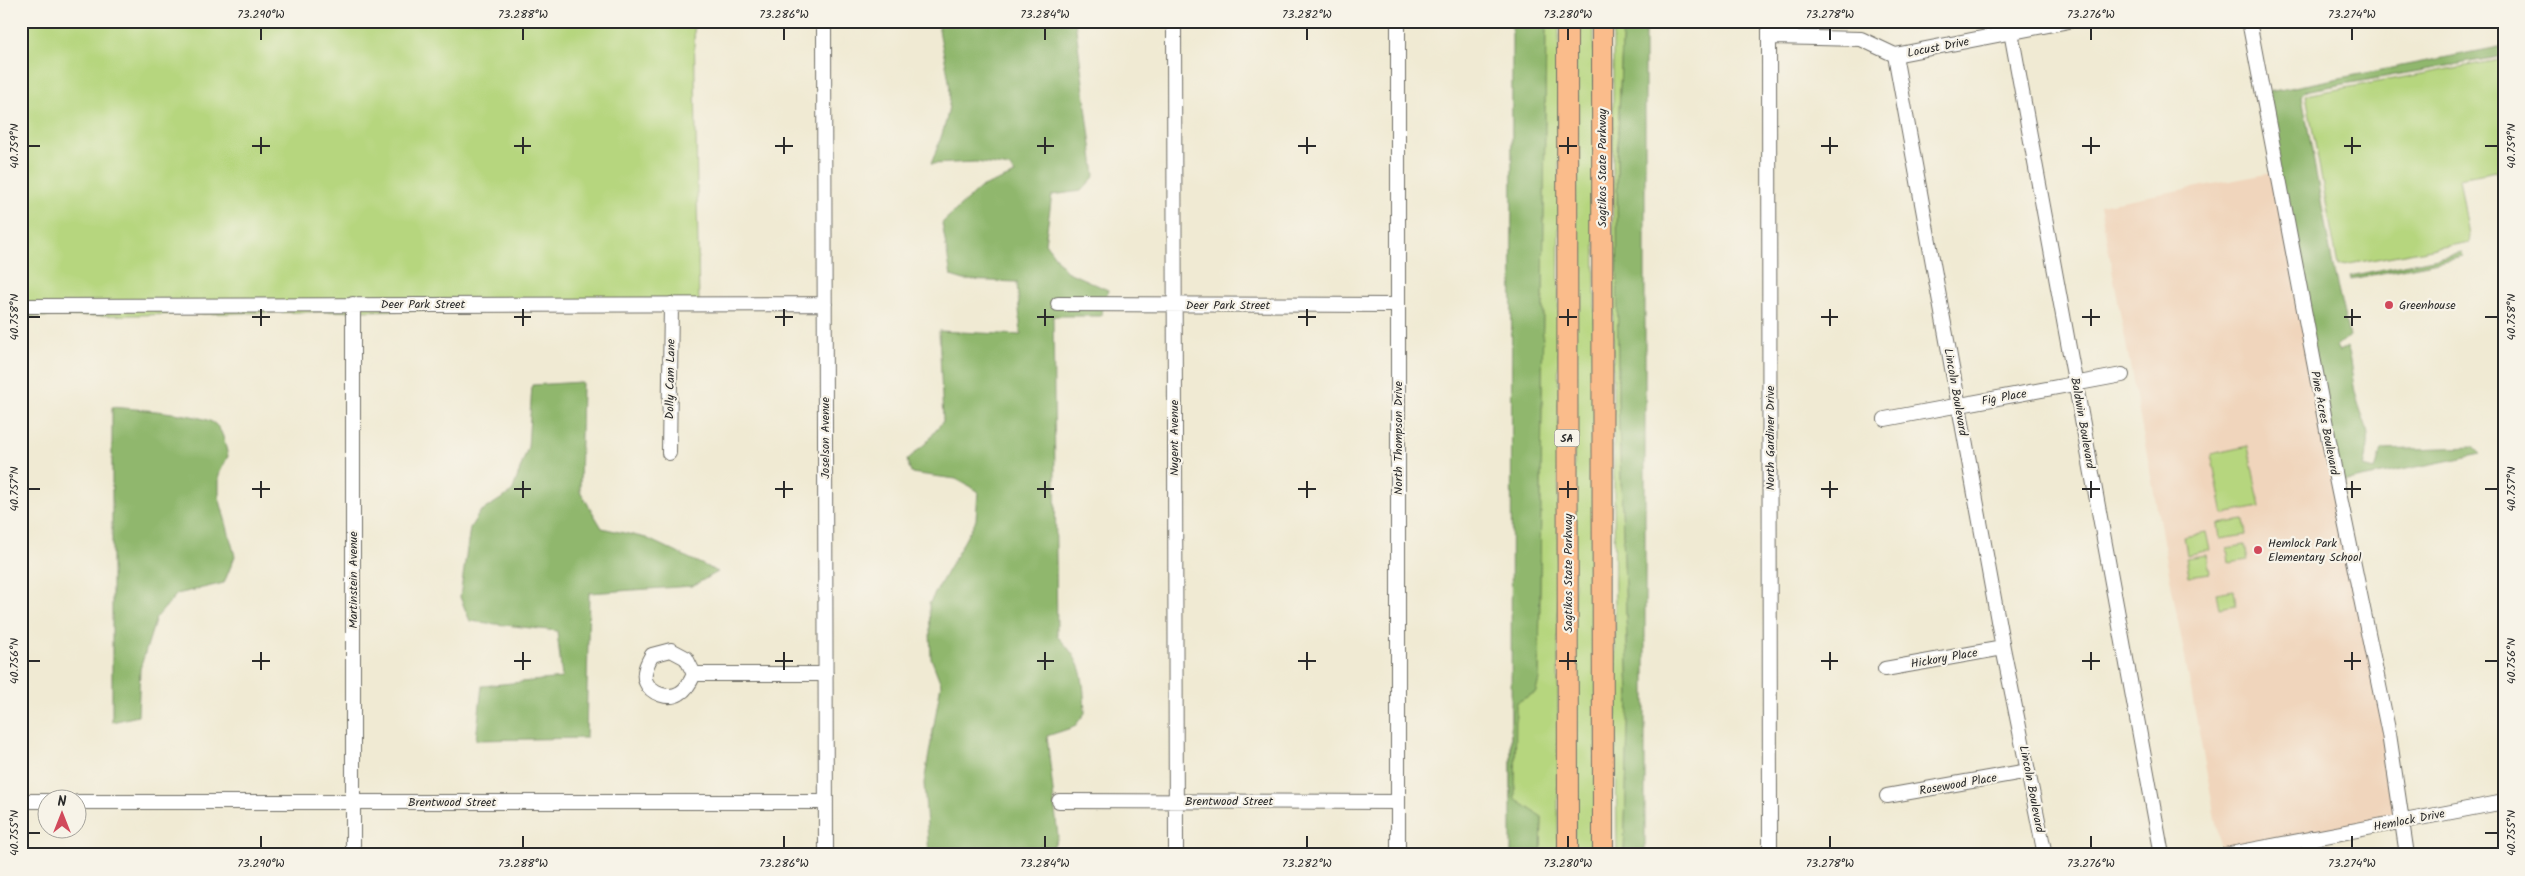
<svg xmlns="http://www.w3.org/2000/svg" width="2525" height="876" font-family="Kalam,sans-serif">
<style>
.built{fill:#f0d5bc}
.green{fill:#b6d67e;stroke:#708054}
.forest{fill:#90b76d;stroke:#5e714c}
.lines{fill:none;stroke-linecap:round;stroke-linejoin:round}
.minor-casing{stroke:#706e66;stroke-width:16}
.highway-casing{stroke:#706e66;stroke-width:22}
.minor{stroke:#fff;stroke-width:14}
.highway{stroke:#fabc8b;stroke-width:20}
.ticks{fill:none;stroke:#2b2b2b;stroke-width:2}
.poi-dot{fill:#d1495b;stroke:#f7f3e8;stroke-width:2}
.labels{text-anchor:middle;stroke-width:4.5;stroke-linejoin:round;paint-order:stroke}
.shield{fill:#f7f3e8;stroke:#686764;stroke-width:1}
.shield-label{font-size:11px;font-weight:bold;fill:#2b2b2b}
.street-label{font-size:12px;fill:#2b2b2b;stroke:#f7f3e8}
.poi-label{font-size:12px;fill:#2b2b2b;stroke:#f7f3e8;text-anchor:start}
.neatline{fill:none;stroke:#2b2b2b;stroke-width:2}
.ticks-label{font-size:12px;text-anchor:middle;fill:#2b2b2b}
</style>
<rect width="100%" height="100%" fill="#f7f3e8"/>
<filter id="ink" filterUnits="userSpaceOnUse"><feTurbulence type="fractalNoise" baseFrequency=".02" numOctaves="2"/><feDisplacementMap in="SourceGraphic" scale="10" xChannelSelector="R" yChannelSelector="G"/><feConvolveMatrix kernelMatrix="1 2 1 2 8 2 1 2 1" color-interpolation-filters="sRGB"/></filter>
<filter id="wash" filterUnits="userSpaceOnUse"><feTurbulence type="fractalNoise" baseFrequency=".0096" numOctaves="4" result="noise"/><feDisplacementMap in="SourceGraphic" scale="20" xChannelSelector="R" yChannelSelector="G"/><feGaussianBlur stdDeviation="1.12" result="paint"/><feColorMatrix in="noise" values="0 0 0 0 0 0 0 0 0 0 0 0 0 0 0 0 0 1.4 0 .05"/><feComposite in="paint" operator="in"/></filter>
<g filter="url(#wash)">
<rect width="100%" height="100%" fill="#f0ead3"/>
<path class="built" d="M 2278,172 L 2402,822 L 2222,855 L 2100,205 Z"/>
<path class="green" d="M 21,21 L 694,21 L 699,305 L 21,317 Z
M 1546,21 L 1559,21 L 1558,855 L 1541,855 L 1542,817 L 1511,799 L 1511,704 L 1539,679 Z
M 1574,21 L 1594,21 L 1597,855 L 1574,855 Z
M 1613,21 L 1623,21 L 1617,156 L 1618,399 L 1629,695 L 1624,855 L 1617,855 L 1613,368 Z
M 2504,59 L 2504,204 L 2497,171 L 2459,178 L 2470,242 L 2338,266 L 2306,95 Z
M 2248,446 L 2260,507 L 2223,514 L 2211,454 Z
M 2244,520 L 2246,535 L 2220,539 L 2218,524 Z
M 2206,532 L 2210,550 L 2187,555 L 2184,536 Z
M 2245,545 L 2248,560 L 2229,563 L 2227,548 Z
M 2207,555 L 2210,573 L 2189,576 L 2186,558 Z
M 2234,590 L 2236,605 L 2219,608 L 2216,593 Z"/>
<path class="forest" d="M 940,21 L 1075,21 L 1095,176 L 1081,191 L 1052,195 L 1045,243 L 1066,271 L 1108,290 L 1101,316 L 1053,316 L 1057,636 C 1084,663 1083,676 1085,713 L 1074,727 L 1047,736 L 1058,837 L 1049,855 L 929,855 L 924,783 L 941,684 L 931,658 L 929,604 L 976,520 L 978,491 L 956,479 L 911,473 L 907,460 L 927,442 L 943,421 L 939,331 L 1021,335 L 1017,282 L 964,280 L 951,276 L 942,223 L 980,188 L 1015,174 L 1010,167 L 976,162 L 931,164 C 941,138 953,110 949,81 C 946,62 941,43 938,24 Z
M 1512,21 L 1546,21 L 1539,679 L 1536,692 L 1516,703 L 1515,795 L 1515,799 L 1542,817 L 1541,855 L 1511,855 Z
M 1623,21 L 1645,21 L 1645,855 L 1624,855 L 1629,695 L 1618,399 L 1617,156 Z
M 2504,46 L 2504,56 L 2305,91 L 2302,96 L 2333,267 L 2349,336 L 2336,347 L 2339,352 L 2347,347 C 2351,362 2352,377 2355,392 C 2364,428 2374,428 2364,467 L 2375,470 L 2381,450 L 2474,447 L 2481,454 L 2337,483 L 2263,93 Z
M 2462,253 L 2463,257 L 2351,279 L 2350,276 Z
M 582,382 L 580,491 L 602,528 L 646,538 L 718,572 L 692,586 L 589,593 L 586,738 L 476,740 L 482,686 L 562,678 L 557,631 L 470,621 L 460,597 L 470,528 L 480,512 L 512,492 L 528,447 L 532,385 Z
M 112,407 C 131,409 202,413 215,424 C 224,432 225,445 228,456 L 219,474 L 219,497 L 235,556 L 224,583 L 177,594 L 156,618 L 140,669 L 138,716 L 112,722 Z"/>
</g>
<g filter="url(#ink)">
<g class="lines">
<defs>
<path id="minor" d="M 824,21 L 826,855
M 1174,21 L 1176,855
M 1398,21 L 1398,855
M 1769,21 L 1770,855
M 2009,21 L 2162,855
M 2249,21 L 2337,483 L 2389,734 L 2407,855
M 1769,37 L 1861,39 L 1895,55 L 2003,648 L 2045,855
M 1895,55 L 2069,21
M 353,304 L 353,855
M 1058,304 L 1398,305
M 21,306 L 825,304
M 1885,419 L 2122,375
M 669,453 L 671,304
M 1885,669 L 2003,648
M 694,674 C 691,681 687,689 680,693 C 669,700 651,694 646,682 C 642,673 648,662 652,655 L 671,650 L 686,658 L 694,674 L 826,674
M 1887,796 L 2028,771
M 21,801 L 48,801
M 1059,801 L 1398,802
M 78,802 L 826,802
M 2312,838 L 2315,855
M 2225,855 L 2504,802"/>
<path id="highway" d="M 1567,21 L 1568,855
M 1602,21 L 1603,855"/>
</defs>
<use href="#minor" class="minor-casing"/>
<use href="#highway" class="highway-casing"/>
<use href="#minor" class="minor"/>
<use href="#highway" class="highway"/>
</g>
</g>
<path class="ticks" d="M 261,28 L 261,40M 523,28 L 523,40M 784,28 L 784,40M 1045,28 L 1045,40M 1307,28 L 1307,40M 1568,28 L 1568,40M 1830,28 L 1830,40M 2091,28 L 2091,40M 2352,28 L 2352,40M 261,137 L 261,154M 523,137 L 523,154M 784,137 L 784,154M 1045,137 L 1045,154M 1307,137 L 1307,154M 1568,137 L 1568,154M 1830,137 L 1830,154M 2091,137 L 2091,154M 2352,137 L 2352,154M 28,146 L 40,146M 252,146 L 270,146M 514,146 L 531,146M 775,146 L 793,146M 1037,146 L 1054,146M 1298,146 L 1316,146M 1559,146 L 1577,146M 1821,146 L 1838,146M 2082,146 L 2100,146M 2344,146 L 2361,146M 2485,146 L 2498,146M 261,309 L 261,326M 523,309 L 523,326M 784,309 L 784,326M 1045,309 L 1045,326M 1307,309 L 1307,326M 1568,309 L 1568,326M 1830,309 L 1830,326M 2091,309 L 2091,326M 2352,309 L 2352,326M 28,317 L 40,317M 252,317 L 270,317M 514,317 L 531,317M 775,317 L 793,317M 1037,317 L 1054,317M 1298,317 L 1316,317M 1559,317 L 1577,317M 1821,317 L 1838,317M 2082,317 L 2100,317M 2344,317 L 2361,317M 2485,317 L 2498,317M 261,481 L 261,498M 523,481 L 523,498M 784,481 L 784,498M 1045,481 L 1045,498M 1307,481 L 1307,498M 1568,481 L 1568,498M 1830,481 L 1830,498M 2091,481 L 2091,498M 2352,481 L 2352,498M 28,489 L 40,489M 252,489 L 270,489M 514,489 L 531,489M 775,489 L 793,489M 1037,489 L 1054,489M 1298,489 L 1316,489M 1559,489 L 1577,489M 1821,489 L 1838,489M 2082,489 L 2100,489M 2344,489 L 2361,489M 2485,489 L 2498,489M 261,652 L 261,670M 523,652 L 523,670M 784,652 L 784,670M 1045,652 L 1045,670M 1307,652 L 1307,670M 1568,652 L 1568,670M 1830,652 L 1830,670M 2091,652 L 2091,670M 2352,652 L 2352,670M 28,661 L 40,661M 252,661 L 270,661M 514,661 L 531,661M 775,661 L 793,661M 1037,661 L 1054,661M 1298,661 L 1316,661M 1559,661 L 1577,661M 1821,661 L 1838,661M 2082,661 L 2100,661M 2344,661 L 2361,661M 2485,661 L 2498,661M 28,833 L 40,833M 2485,833 L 2498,833M 261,836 L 261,848M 523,836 L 523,848M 784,836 L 784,848M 1045,836 L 1045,848M 1307,836 L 1307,848M 1568,836 L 1568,848M 1830,836 L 1830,848M 2091,836 L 2091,848M 2352,836 L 2352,848"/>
<g class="poi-dot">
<circle cx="2389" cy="305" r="5"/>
<circle cx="2258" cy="550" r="5"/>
</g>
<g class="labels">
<rect class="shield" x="1554.5" y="429.5" width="25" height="17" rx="4"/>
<g class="shield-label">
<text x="1567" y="442">SA</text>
</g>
<g class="street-label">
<text transform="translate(1938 47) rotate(-11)" y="4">Locust Drive</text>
<text transform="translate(1602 168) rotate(-90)" y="4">Sagtikos State Parkway</text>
<text x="423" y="308">Deer Park Street</text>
<text x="1228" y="309">Deer Park Street</text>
<text transform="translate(670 379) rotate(-89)" y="4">Dolly Cam Lane</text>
<text transform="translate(1956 392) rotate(80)" y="4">Lincoln Boulevard</text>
<text transform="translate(2004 397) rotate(-10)" y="4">Fig Place</text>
<text transform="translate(2083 423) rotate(80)" y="4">Baldwin Boulevard</text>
<text transform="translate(2325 423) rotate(79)" y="4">Pine Acres Boulevard</text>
<text transform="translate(825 438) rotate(-90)" y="4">Joselson Avenue</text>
<text transform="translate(1174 438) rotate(-90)" y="4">Nugent Avenue</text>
<text transform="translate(1398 438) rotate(-90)" y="4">North Thompson Drive</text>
<text transform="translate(1770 438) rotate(-90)" y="4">North Gardiner Drive</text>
<text transform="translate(1568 573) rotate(-90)" y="4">Sagtikos State Parkway</text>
<text transform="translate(353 580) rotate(-90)" y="4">Martinstein Avenue</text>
<text transform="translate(1944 658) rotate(-10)" y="4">Hickory Place</text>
<text transform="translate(1958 784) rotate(-10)" y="4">Rosewood Place</text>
<text transform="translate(2032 789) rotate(79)" y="4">Lincoln Boulevard</text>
<text x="1229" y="805">Brentwood Street</text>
<text x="452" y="806">Brentwood Street</text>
<text transform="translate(2409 820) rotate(-11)" y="4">Hemlock Drive</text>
</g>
<g class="poi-label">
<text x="2399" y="309">Greenhouse</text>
<text x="2268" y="547">Hemlock Park<tspan x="2268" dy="14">Elementary School</tspan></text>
</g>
</g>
<rect width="2525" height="876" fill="none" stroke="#f7f3e8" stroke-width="55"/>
<g transform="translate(62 814)"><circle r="24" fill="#f7f3e8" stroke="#a5a39c"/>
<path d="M0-4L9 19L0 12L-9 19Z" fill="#d1495b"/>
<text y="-8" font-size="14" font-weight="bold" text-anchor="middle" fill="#2b2b2b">N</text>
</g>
<rect x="28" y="28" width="2470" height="820" class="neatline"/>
<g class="ticks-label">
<text x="261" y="18">73.290°W</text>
<text x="523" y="18">73.288°W</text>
<text x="784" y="18">73.286°W</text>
<text x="1045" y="18">73.284°W</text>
<text x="1307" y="18">73.282°W</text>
<text x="1568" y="18">73.280°W</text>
<text x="1830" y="18">73.278°W</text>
<text x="2091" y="18">73.276°W</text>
<text x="2352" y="18">73.274°W</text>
<text transform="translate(14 146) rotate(-90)" y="4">40.759°N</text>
<text transform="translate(2511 146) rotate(-90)" y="4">40.759°N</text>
<text transform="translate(14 317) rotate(-90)" y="4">40.758°N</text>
<text transform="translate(2511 317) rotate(-90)" y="4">40.758°N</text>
<text transform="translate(14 489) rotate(-90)" y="4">40.757°N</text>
<text transform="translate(2511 489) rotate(-90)" y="4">40.757°N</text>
<text transform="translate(14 661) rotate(-90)" y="4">40.756°N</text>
<text transform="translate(2511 661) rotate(-90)" y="4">40.756°N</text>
<text transform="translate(14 833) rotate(-90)" y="4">40.755°N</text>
<text transform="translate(2511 833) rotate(-90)" y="4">40.755°N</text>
<text x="261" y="867">73.290°W</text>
<text x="523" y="867">73.288°W</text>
<text x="784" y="867">73.286°W</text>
<text x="1045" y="867">73.284°W</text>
<text x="1307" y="867">73.282°W</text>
<text x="1568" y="867">73.280°W</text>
<text x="1830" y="867">73.278°W</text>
<text x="2091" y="867">73.276°W</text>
<text x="2352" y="867">73.274°W</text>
</g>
</svg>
